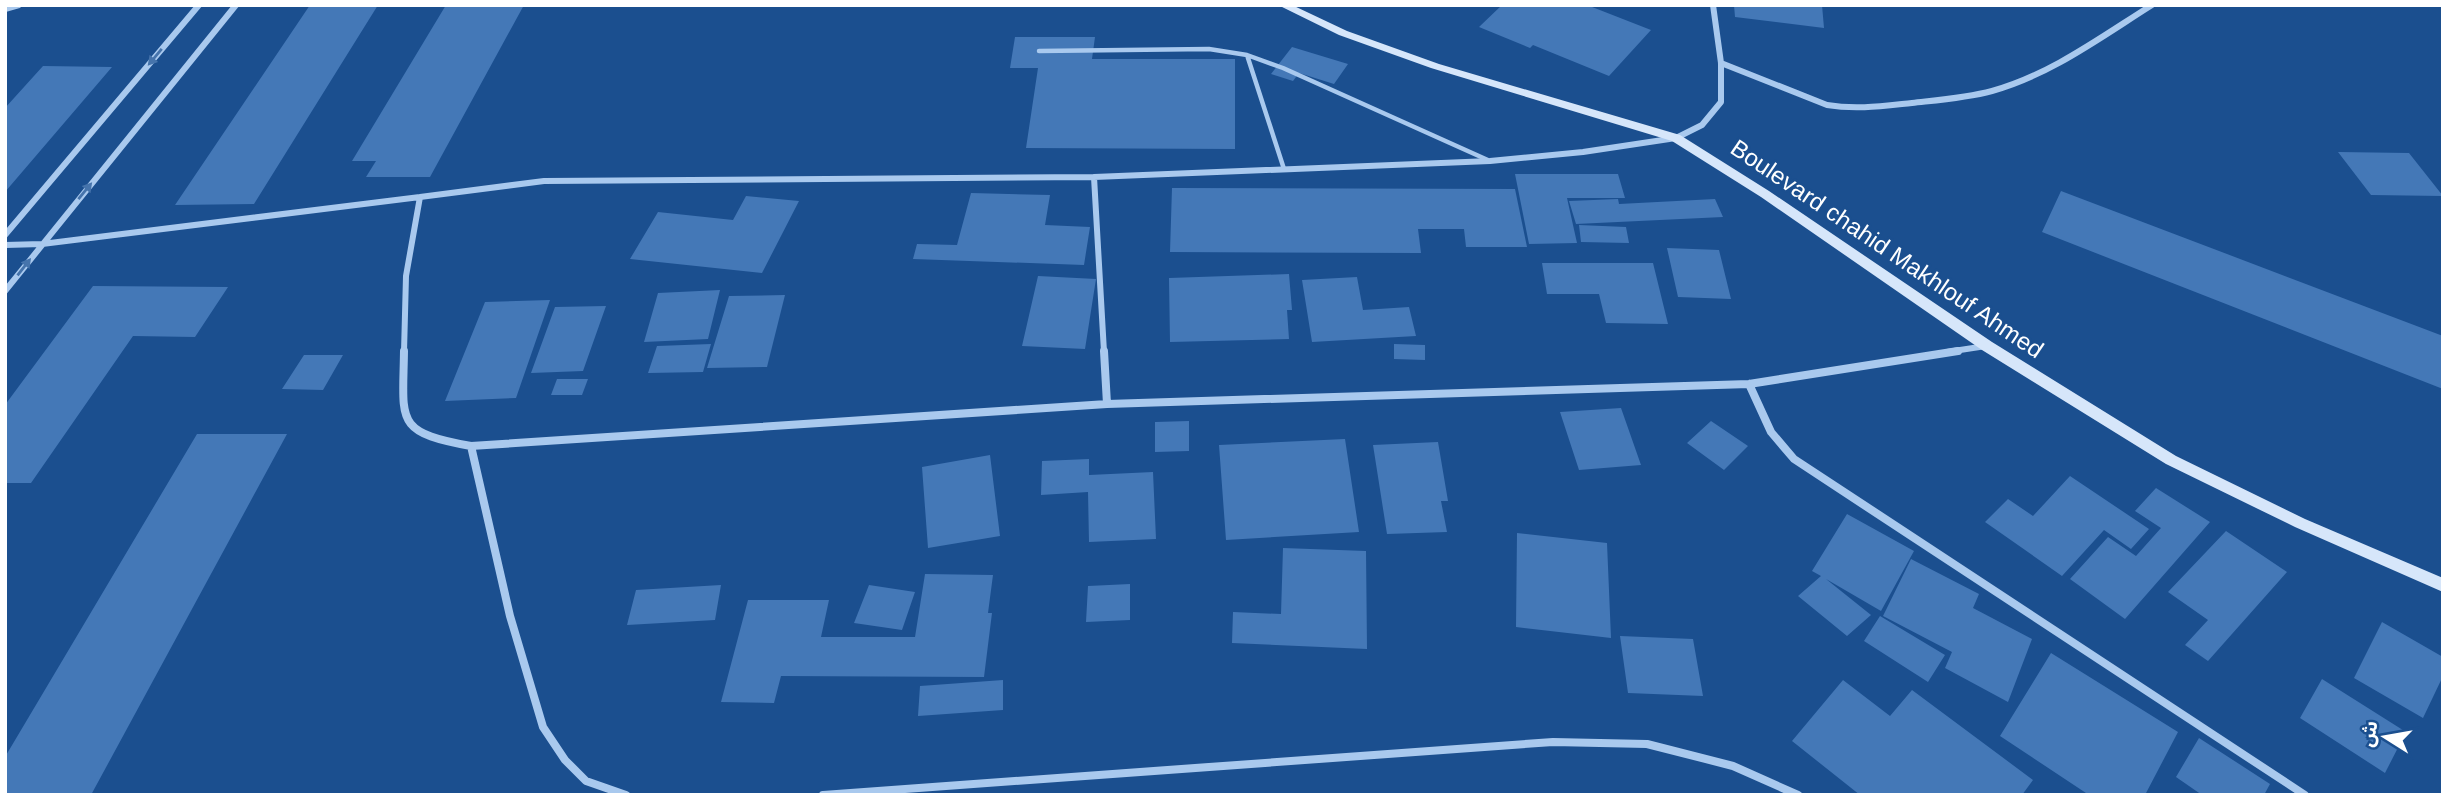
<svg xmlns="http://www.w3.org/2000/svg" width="2448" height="800" font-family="Helvetica,'Noto Sans Arabic',sans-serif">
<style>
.building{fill:#4478b7}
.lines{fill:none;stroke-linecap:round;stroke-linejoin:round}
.lane{stroke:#a9c9ee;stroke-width:4.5}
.street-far1{stroke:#a9c9ee;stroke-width:6}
.street{stroke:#a9c9ee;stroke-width:8}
.secondary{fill:#d6e6fa;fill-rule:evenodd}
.oneway{fill:#4674ac}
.labels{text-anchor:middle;stroke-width:5;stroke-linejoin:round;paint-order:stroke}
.street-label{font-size:24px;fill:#fff;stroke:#1b4f8f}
</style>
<rect width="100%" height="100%" fill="#1b4f8f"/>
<path class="building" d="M 310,5 L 378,5 L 254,204 L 175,205 Z
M 446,5 L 524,5 L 430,177 L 366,177 L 376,161 L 352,161 Z
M 1502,5 L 1587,5 L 1651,30 L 1609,76 L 1533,45 L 1530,48 L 1479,27 Z
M 1734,5 L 1822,5 L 1824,28 L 1735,17 Z
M 1015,37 L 1095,37 L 1092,59 L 1235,59 L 1235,149 L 1026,148 L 1038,68 L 1010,68 Z
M 1292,47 L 1348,64 L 1334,84 L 1299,73 L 1293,81 L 1271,74 Z
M 43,66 L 112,67 L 5,192 L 5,108 Z
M 2338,152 L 2409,153 L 2443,196 L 2371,195 Z
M 1515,174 L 1618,174 L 1625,198 L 1567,198 L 1577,243 L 1529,244 Z
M 1172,188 L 1515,189 L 1527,247 L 1466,247 L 1464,229 L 1418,229 L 1421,253 L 1170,252 Z
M 2061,191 L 2443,336 L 2443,389 L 2042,232 Z
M 971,193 L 1050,195 L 1045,225 L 1090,227 L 1084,265 L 913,259 L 917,244 L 957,245 Z
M 746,196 L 799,201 L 762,273 L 630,259 L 658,212 L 733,220 Z
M 1618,199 L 1619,204 L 1715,199 L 1723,217 L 1576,224 L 1569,201 Z
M 1579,225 L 1626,227 L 1629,243 L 1581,242 Z
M 1667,248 L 1719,250 L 1731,299 L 1678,297 Z
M 1542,263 L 1653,263 L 1668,324 L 1606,323 L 1599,294 L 1547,294 Z
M 1289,274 L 1292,310 L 1287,310 L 1289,339 L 1170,342 L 1169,278 Z
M 1038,276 L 1096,279 L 1085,349 L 1022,346 Z
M 1357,277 L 1363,310 L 1409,307 L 1416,336 L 1312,342 L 1302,280 Z
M 93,286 L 228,287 L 195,337 L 133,336 L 31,483 L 5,483 L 5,405 Z
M 720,290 L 708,339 L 644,342 L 658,293 Z
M 785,295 L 767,367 L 707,368 L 729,296 Z
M 550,300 L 516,398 L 445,401 L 485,302 Z
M 606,306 L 583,371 L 531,373 L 555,307 Z
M 711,344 L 703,372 L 648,373 L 657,346 Z
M 1394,344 L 1425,345 L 1425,360 L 1394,359 Z
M 304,355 L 343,355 L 323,390 L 282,389 Z
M 557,379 L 588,379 L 582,395 L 551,395 Z
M 1621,408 L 1641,465 L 1579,470 L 1560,412 Z
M 1189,421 L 1189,451 L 1155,452 L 1155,422 Z
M 1711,421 L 1748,446 L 1724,470 L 1687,443 Z
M 197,434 L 287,434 L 91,795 L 5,795 L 5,757 Z
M 1345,439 L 1359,532 L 1226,540 L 1219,445 Z
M 1438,442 L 1448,501 L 1441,501 L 1447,532 L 1387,534 L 1373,445 Z
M 990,455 L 1000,536 L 928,548 L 922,467 Z
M 1089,459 L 1089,475 L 1153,472 L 1156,539 L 1089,542 L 1088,492 L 1041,495 L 1042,461 Z
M 2070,476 L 2149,529 L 2131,549 L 2104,530 L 2062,576 L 1985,522 L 2008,499 L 2033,516 Z
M 2156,488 L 2210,522 L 2125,619 L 2070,579 L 2108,537 L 2136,556 L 2161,528 L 2135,511 Z
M 1847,514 L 1914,551 L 1881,611 L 1826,579 L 1871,615 L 1847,636 L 1798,596 L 1821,576 L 1812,571 Z
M 2226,531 L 2287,572 L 2208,661 L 2185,645 L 2208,620 L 2168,592 Z
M 1517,533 L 1607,543 L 1611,638 L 1516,627 Z
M 1283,548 L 1366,551 L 1367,649 L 1232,643 L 1233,612 L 1281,614 Z
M 1911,559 L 1979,594 L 1973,608 L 2032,639 L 2008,702 L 1945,668 L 1952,652 L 1883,616 Z
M 925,574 L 993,575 L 988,613 L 992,613 L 984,677 L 781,676 L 774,703 L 721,702 L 748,600 L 829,600 L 821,637 L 915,637 Z
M 1130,584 L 1130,620 L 1086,622 L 1088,586 Z
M 721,585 L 715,620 L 627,625 L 636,590 Z
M 869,585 L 915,592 L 902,630 L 854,623 Z
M 1880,616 L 1945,655 L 1928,682 L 1864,641 Z
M 2382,622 L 2443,657 L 2443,676 L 2423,718 L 2354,678 Z
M 1620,636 L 1693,639 L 1703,696 L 1628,693 Z
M 2051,653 L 2178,732 L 2145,795 L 2089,795 L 2000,736 Z
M 2322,679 L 2406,732 L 2385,773 L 2300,718 Z
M 1003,680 L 1003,710 L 918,716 L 920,686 Z
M 1843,680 L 1890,716 L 1912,690 L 2033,780 L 2022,795 L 1860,795 L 1792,741 Z
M 2199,738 L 2270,784 L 2264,795 L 2202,795 L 2176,777 Z"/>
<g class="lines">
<path class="lane" d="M 1039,51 L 1209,49 L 1247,55 L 1283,68 L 1490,161
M 1247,55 L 1284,169"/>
<path class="street-far1" d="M 5,9 L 19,5
M 1721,63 L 1827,105 C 1856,110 1883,106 1912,103 C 1939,100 1966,98 1992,91 C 2050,75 2101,37 2152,5
M 1094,177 L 1104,352
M 5,235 L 199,5
M 5,245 L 42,244 L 420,197
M 5,291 L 236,5
M 404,352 L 406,276 L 420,197 L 544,181 L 1094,177 L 1490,161 L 1583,152 L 1676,138 L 1702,125 L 1721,102 L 1721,63 L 1713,5
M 1947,352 L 1986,346"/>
<path class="street" d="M 404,351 C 403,422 394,432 471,446 L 1107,404 L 1749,384 L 1958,351
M 1104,351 L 1107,404
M 1749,384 L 1771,432 L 1794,459 L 2305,795
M 471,446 L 510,616 L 543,727 L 565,760 L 586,781 L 626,795
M 823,795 L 1553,742 L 1647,744 L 1733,766 L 1798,795"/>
<path class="secondary" d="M 1278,5 L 1292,5 L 1347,31 L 1439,64 L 1680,135 L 1769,191 L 1992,342 L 2176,456 L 2305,519 L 2443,578 L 2443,592 L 2295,527 L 2166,464 L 1982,350 L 1761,197 L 1672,141 L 1431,68 L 1339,35 Z"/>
</g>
<defs><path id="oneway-solid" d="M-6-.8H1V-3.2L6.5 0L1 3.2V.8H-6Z" transform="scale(1.75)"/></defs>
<g class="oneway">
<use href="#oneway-solid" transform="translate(155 57) rotate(130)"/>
<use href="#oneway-solid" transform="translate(85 191) rotate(-51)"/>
<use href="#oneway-solid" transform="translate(24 267) rotate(-52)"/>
</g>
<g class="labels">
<g class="street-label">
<text transform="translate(1887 249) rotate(34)" y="8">Boulevard chahid Makhlouf Ahmed</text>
</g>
</g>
<rect width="2448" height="800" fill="none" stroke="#ffffff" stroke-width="14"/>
<g transform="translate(2385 737) rotate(281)" stroke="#1b4f8f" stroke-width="5" paint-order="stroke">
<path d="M0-5L12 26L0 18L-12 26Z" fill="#ffffff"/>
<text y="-10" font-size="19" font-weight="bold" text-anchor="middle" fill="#ffffff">ش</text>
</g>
</svg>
